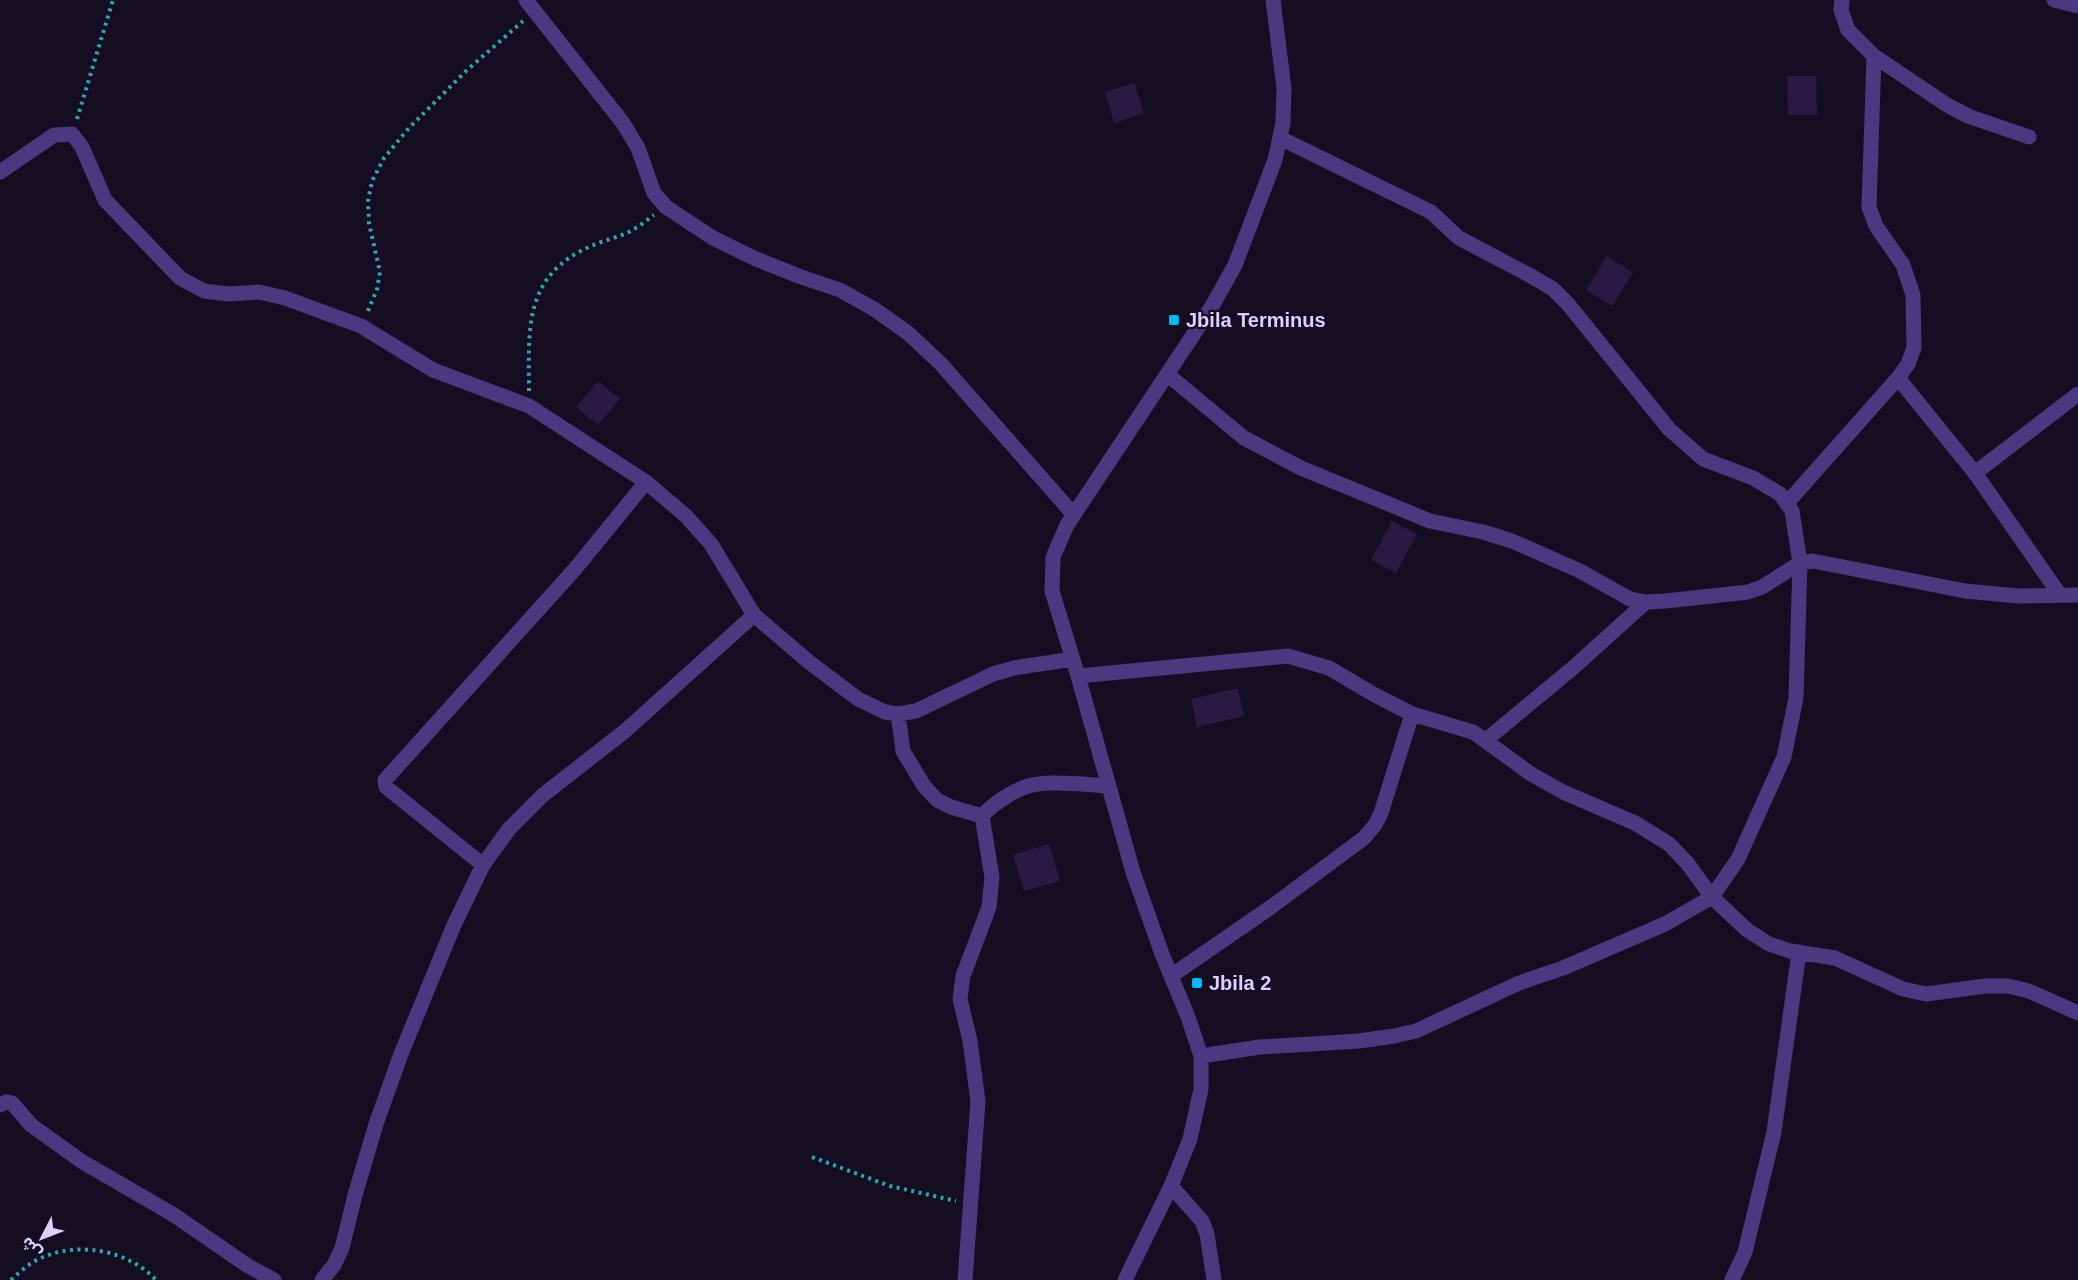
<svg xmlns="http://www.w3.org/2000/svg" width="2078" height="1280" font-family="Arial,'Noto Sans Arabic',sans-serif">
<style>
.building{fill:#291a43}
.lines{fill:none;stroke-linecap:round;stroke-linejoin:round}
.path{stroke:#2fa5b3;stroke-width:4;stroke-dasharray:3 4.5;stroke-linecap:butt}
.minor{stroke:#483981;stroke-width:15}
.poi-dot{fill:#02b6f7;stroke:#150e22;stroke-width:2}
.labels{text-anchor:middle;stroke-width:4.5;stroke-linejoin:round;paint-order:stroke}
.poi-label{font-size:20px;font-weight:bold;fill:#ddcfff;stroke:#150e22;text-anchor:start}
</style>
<rect width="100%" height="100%" fill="#150e22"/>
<path class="building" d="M 1787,76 L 1816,76 L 1817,115 L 1788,115 Z
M 1134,83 L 1144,113 L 1114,123 L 1105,92 Z
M 1607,256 L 1633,273 L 1612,306 L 1586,290 Z
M 598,381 L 620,399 L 598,425 L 576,407 Z
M 1392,521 L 1417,534 L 1396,573 L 1371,560 Z
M 1238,688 L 1244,716 L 1197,727 L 1191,699 Z
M 1049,844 L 1060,881 L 1024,891 L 1013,855 Z"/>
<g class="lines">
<path class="path" d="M 77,119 L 113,0
M 368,311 L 377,289 L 380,272 L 369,223 L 368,201 L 372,181 L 384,158 L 409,128 L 466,71 L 523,21
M 529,391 C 529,335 523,282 579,252 C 593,244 608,240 622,235 C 634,231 644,222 654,215
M 812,1157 L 890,1186 L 956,1201
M 11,1280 C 20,1272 29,1263 41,1258 C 78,1241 128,1250 156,1280"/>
<path class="minor" d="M 526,0 L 623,123 L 638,148 L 654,193 L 666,207 L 713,238 L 756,259 L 801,277 L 840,290 L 874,309 L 908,333 L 941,364 L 1074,515
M 1842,0 L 1841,10 L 1848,30 L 1874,56 L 1947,105 L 1968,116 L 2029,137
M 2054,0 L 2078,6
M 0,172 L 54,135 L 72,134 L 82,147 L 105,200 L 180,278 L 204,291 L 228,294 L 259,292 L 285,298 L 361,326 L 433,370 L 529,406 L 646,482 L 686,516 L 711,544 L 754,615 L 809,662 L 858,699 L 885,712 L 898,714 L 916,711 L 993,674 L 1014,668 L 1073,659
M 1167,374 L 1244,438 L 1301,468 L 1430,521 L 1483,532 L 1512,541 L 1580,571 L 1630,599 L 1646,602 L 1666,601 L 1748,592 L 1762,587 L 1800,563 L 1813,561 L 1965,591 L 2019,596 L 2078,595
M 1898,378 L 1975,473 L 2060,595
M 1975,473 L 2078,394
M 1787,503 L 1898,378 L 1908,364 L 1914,348 L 1913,295 L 1903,265 L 1876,226 L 1869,207 L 1874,56
M 1078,676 L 1288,656 L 1329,668 L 1373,694 L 1412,714 L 1473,732 L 1531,774 L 1563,792 L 1635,823 L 1669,844 L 1688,864 L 1712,897 L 1747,930 L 1769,944 L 1790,951 L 1835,958 L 1903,989 L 1926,994 L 1985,986 L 2008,986 L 2029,991 L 2078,1013
M 898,714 L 903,751 L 924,786 L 937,800 L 951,807 L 982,816
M 1486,740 L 1574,667 L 1646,602
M 483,865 L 386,787 L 385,780 L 575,569 L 646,482
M 1171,976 L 1271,907 L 1364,838 L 1375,825 L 1381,813 L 1412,714
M 1201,1056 L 1260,1047 L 1359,1041 L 1394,1036 L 1416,1031 L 1519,983 L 1563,968 L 1665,924 L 1712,897 L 1738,859 L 1784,757 L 1796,698 L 1800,563 L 1792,511 L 1780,494 L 1753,478 L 1703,459 L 1669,429 L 1568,304 L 1553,289 L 1531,276 L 1459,238 L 1431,212 L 1280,138
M 0,1105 L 6,1102 L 12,1103 L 31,1125 L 81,1161 L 174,1215 L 248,1266 L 274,1280
M 1171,1186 L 1202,1221 L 1207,1234 L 1214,1280
M 322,1280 L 334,1265 L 342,1248 L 355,1195 L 376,1124 L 401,1054 L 454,925 L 483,865 L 509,829 L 543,795 L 625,731 L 754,615
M 965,1280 L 978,1101 L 970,1041 L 960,999 L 963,976 L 989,907 L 992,877 L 982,816 C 995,802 1019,786 1038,784 C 1061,781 1086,785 1109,786
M 1125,1280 L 1171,1186 L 1190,1139 L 1201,1089 L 1201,1056 L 1188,1017 L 1162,954 L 1133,872 L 1078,676 L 1052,591 L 1053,557 L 1067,525 L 1211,308 L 1235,265 L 1275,160 L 1283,123 L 1284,88 L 1273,0
M 1732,1280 L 1745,1252 L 1774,1132 L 1799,952"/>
</g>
<g class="poi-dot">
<rect x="1168" y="314" width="12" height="12" rx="3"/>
<rect x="1191" y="977" width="12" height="12" rx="3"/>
</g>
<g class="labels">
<g class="poi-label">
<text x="1186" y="327">Jbila Terminus</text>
<text x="1209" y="990">Jbila 2</text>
</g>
</g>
<g transform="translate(42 1238) rotate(228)" stroke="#150e22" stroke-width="4.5" paint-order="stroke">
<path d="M0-4.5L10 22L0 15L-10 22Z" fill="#ddcfff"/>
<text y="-9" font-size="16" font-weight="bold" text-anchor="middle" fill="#ddcfff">ش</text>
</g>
</svg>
